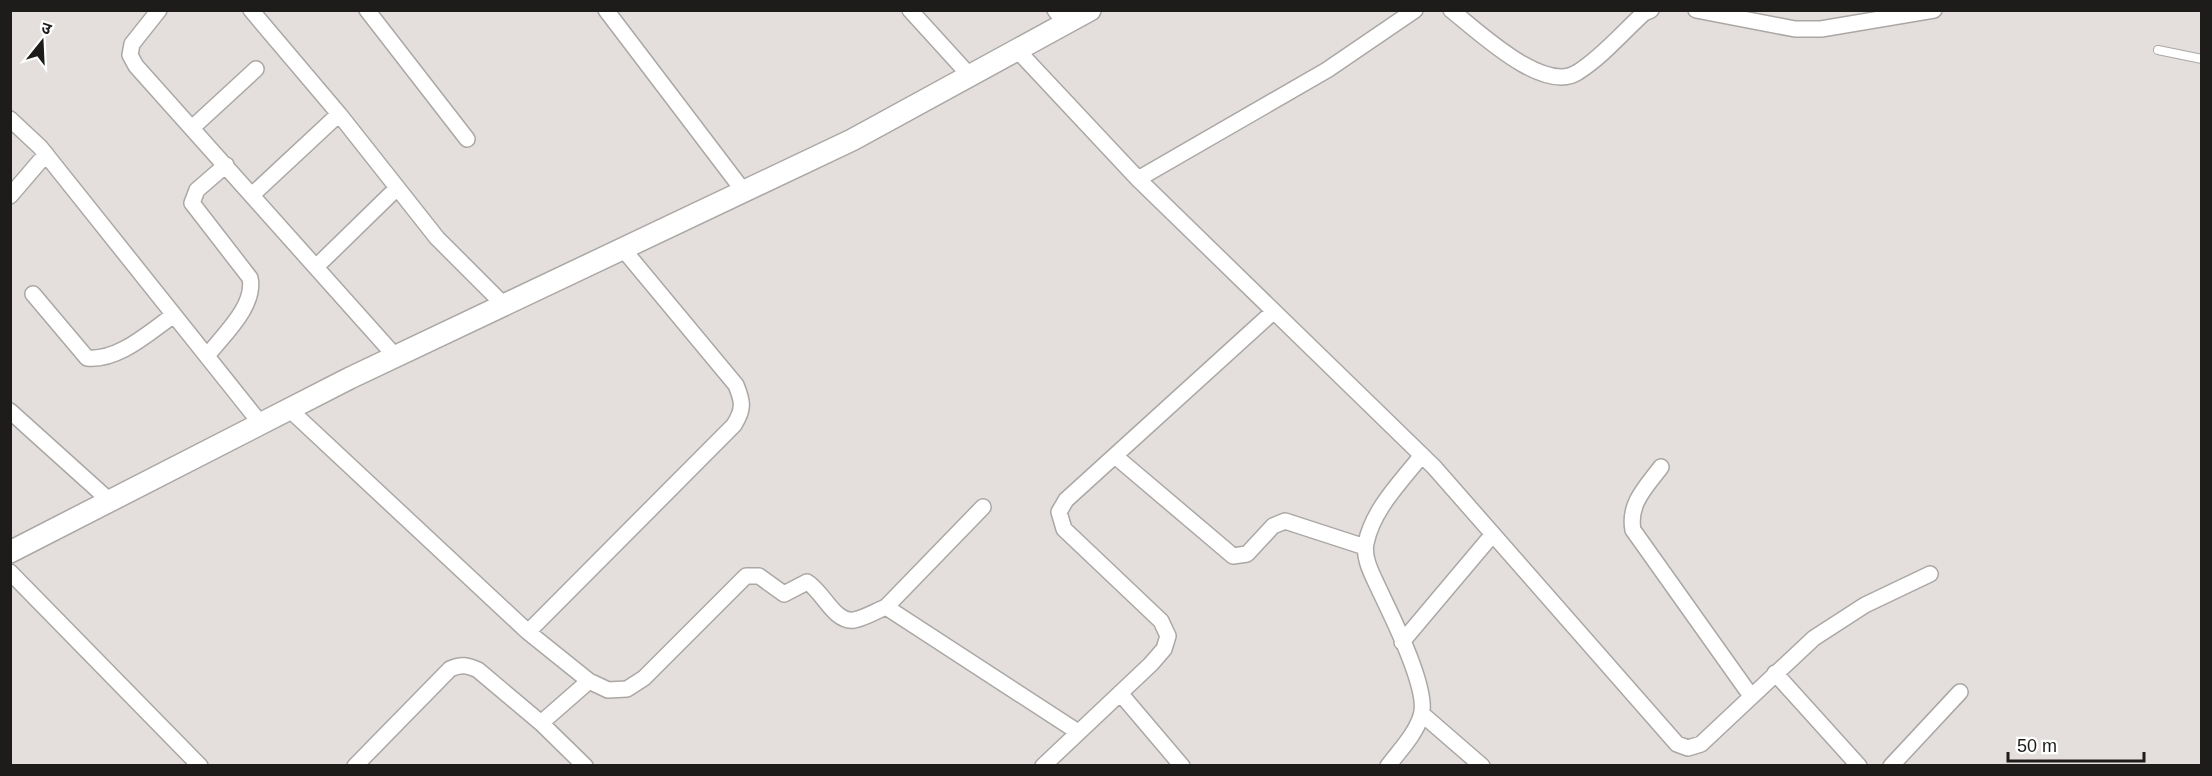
<svg xmlns="http://www.w3.org/2000/svg" width="2212" height="776" font-family="Arial,'Noto Sans Devanagari',sans-serif">
<style>
.lines{fill:none;stroke-linecap:round;stroke-linejoin:round}
.lane-casing{stroke:#aba7a5;stroke-width:10}
.street-casing{stroke:#aba7a5;stroke-width:18}
.secondary-casing{stroke:#aba7a5;stroke-width:24}
.lane{stroke:#fff;stroke-width:8}
.street{stroke:#fff;stroke-width:15}
.secondary{stroke:#fff;stroke-width:21}
</style>
<rect width="100%" height="100%" fill="#e4dfdd"/>
<g class="lines">
<defs>
<path id="lane" d="M 2158,50 L 2202,59"/>
<path id="street" d="M 159,10 L 132,44 L 130,55 L 136,66 L 396,357
M 251,10 L 339,114 L 437,238 L 505,306
M 367,10 L 467,139
M 606,10 L 745,193
M 910,10 L 971,77
M 1055,10 L 1066,24
M 1451,10 C 1478,31 1544,95 1578,72 C 1602,57 1623,32 1644,13 L 1651,10
M 1696,10 L 1795,29 L 1821,29 L 1934,10
M 1018,51 L 1138,179 L 1434,467 L 1677,744 L 1688,748 L 1701,744 L 1814,638 L 1865,605 L 1930,574
M 10,119 L 40,147 L 261,424
M 192,128 L 256,69
M 1138,179 L 1327,70 L 1415,10
M 252,195 L 339,114
M 10,196 L 46,154
M 317,266 L 396,189
M 33,294 L 87,358 C 119,361 149,332 174,315
M 207,356 C 223,335 256,306 250,278 L 192,203 L 197,190 L 226,165
M 289,409 L 528,632 L 589,681 L 608,690 L 627,689 L 644,678 L 746,576 L 759,576 L 784,594 L 807,582 C 823,591 834,623 854,620 C 865,618 876,611 886,607
M 10,411 L 111,502
M 1115,456 L 1233,556 L 1247,554 L 1273,526 L 1285,521 L 1365,547
M 1661,467 C 1646,487 1628,504 1633,530 L 1751,696
M 983,507 L 886,607 L 1078,732
M 10,572 L 200,766
M 528,632 L 734,425 C 744,409 743,402 736,385 L 623,249
M 1402,642 L 1493,534
M 1775,673 L 1859,766
M 1120,693 L 1182,766
M 1422,714 L 1482,766
M 541,723 L 585,766
M 355,766 L 450,669 C 461,664 467,665 478,670 L 541,723 L 589,681
M 1043,766 L 1151,664 L 1164,649 L 1168,636 L 1161,621 L 1064,529 L 1059,512 L 1066,500 L 1273,312
M 1388,766 C 1400,750 1415,735 1421,716 C 1430,690 1390,613 1378,587 C 1372,574 1363,558 1366,543 C 1373,509 1401,482 1422,455
M 1891,766 L 1960,692"/>
<path id="secondary" d="M 10,552 L 350,378 L 852,140 L 1090,10"/>
</defs>
<use href="#lane" class="lane-casing"/>
<use href="#street" class="street-casing"/>
<use href="#secondary" class="secondary-casing"/>
<use href="#lane" class="lane"/>
<use href="#street" class="street"/>
<use href="#secondary" class="secondary"/>
</g>
<rect width="2212" height="776" fill="none" stroke="#1d1c1b" stroke-width="24"/>
<g transform="translate(42 42) rotate(18)" stroke="#ffffff" stroke-width="4.5" paint-order="stroke">
<path d="M0-4.5L10 22L0 15L-10 22Z" fill="#1d1c1b"/>
<text y="-9" font-size="16" font-weight="bold" text-anchor="middle" fill="#1d1c1b">उ</text>
</g>
<path d="M2008 752v9h136v-9" fill="none" stroke="#1d1c1b" stroke-width="3"/>
<text x="2017" y="752" font-size="18" fill="#1d1c1b" stroke="#ffffff" stroke-width="4.5" paint-order="stroke">50 m</text>
</svg>
